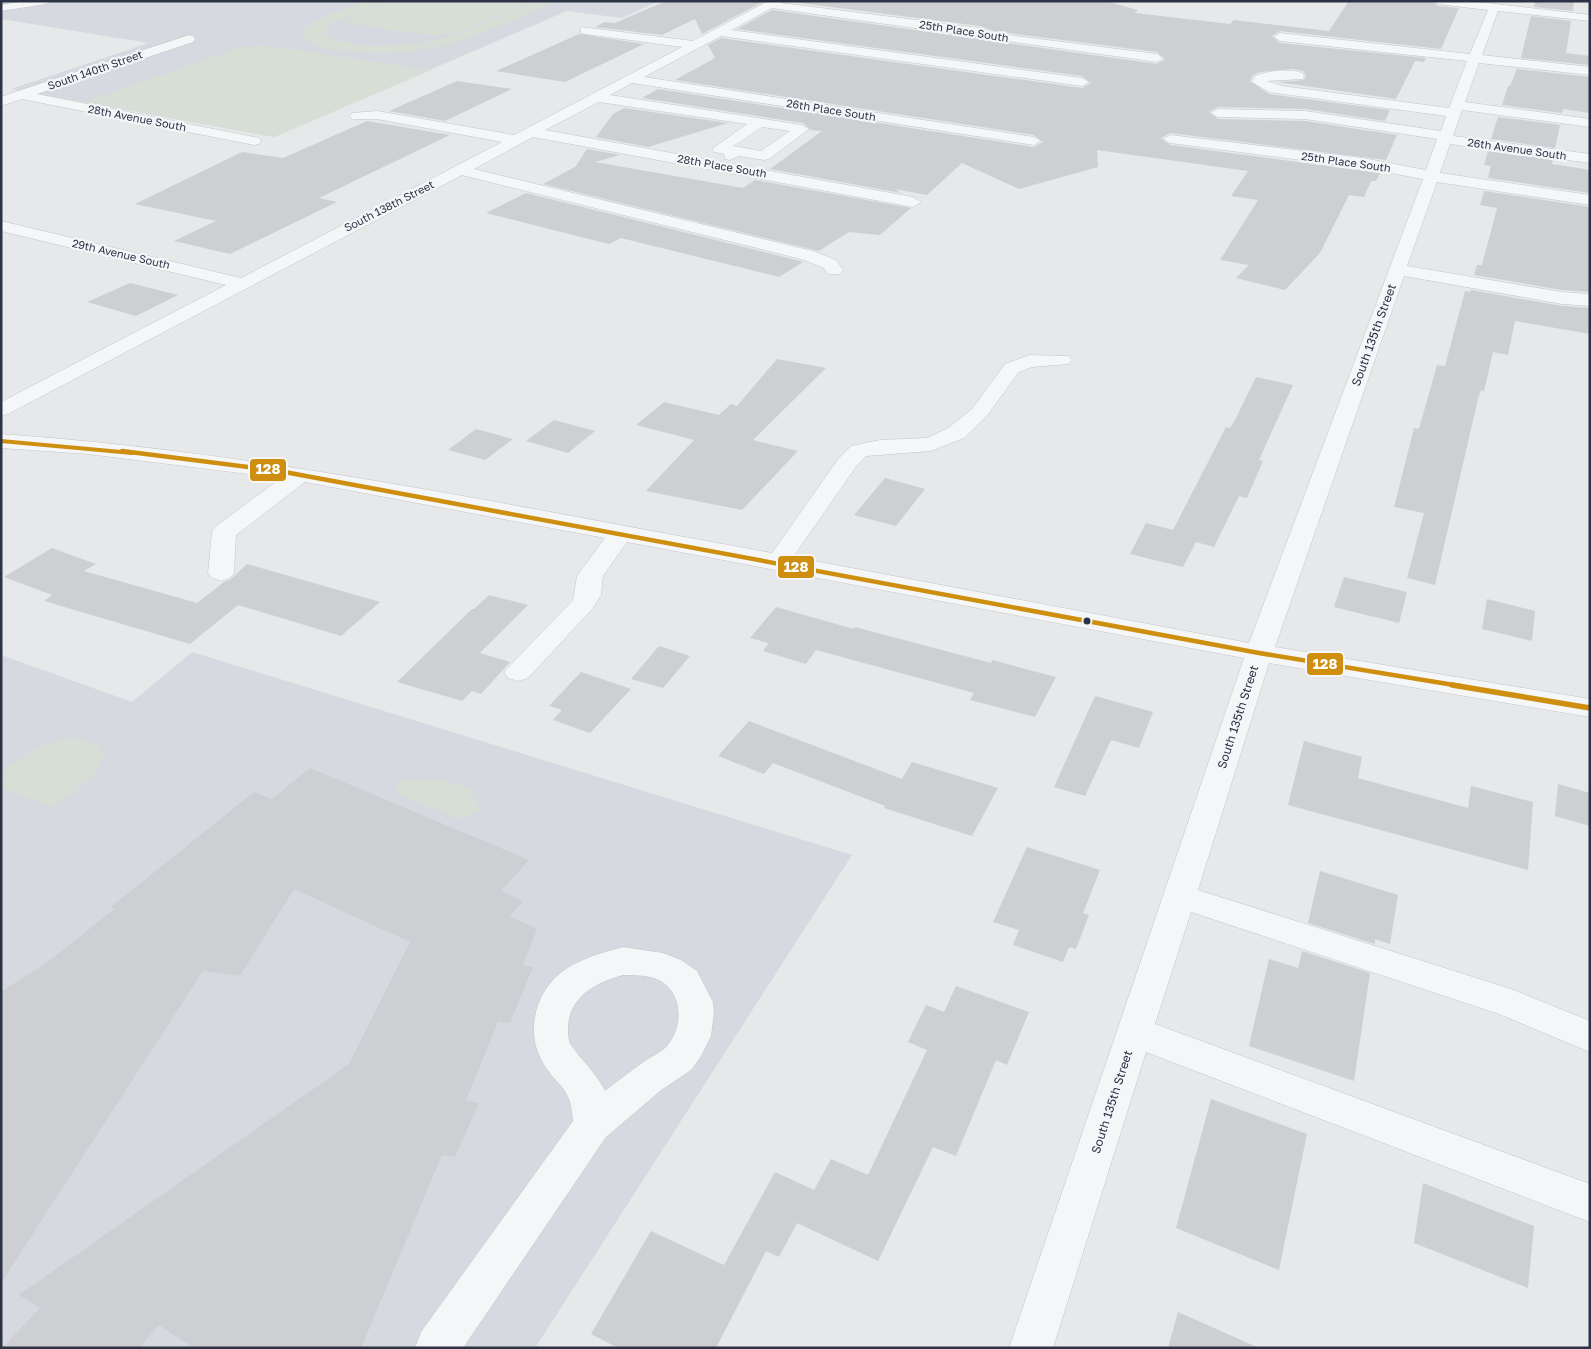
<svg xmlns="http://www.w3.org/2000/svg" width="1591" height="1349" font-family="'Golos Text',sans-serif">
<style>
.built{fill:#d6d9df}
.green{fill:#d6ded6}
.building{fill:#cdcfd2}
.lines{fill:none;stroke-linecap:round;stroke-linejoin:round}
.minor-casing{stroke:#c3c5c8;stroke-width:1}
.minor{fill:#f5f6f7;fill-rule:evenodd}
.bus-1-far2-casing{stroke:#f4f6f9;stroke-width:6}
.bus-1-far1-casing{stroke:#f4f6f9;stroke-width:8}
.bus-1-casing{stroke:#f4f6f9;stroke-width:9}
.bus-1-far2{stroke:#ce8f0e;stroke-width:4}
.bus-1-far1{stroke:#ce8f0e;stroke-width:4.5}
.bus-1{stroke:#ce8f0e;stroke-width:5.5}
.bus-dot{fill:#2c3344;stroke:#f4f6f9;stroke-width:2}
.labels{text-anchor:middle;stroke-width:4.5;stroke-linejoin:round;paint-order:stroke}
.far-street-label{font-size:11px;fill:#2c3344;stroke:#f4f6f9}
.street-label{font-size:12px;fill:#2c3344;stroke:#f4f6f9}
.line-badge{stroke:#f4f6f9;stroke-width:2}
.badge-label{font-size:14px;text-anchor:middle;font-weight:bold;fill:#fff}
</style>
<rect width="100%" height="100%" fill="#e6e8ea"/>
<path class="built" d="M 1,1 L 659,1 L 622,18 L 567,11 L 274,137 L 11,89 L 149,43 L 1,19 Z
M 192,652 L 852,855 L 535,1348 L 1,1348 L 1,655 L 132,702 Z"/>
<path class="green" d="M 365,1 L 388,1 L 333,22 L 325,29 L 326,35 L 337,41 L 369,46 L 423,43 L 456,35 L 535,1 L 557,1 C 482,34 429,61 344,51 C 330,49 311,48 302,36 L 304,28 L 323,17 Z
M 391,1 L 532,1 L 453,34 L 443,33 L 436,36 L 344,23 L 351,20 L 342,19 Z
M 263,45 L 431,70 L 274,137 L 85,102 L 241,47 Z
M 76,738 C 139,748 75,791 54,807 L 1,788 L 1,773 C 27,754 43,741 76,738 Z
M 441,779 L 470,789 L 481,810 L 464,818 L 457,818 L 397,794 L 396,785 L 403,780 Z"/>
<path class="building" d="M 666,1 L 764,1 L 702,34 L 695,19 L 662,35 L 595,27 L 605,22 L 615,23 Z
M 784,1 L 1105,1 L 1138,10 L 1135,13 L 1230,24 L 1234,20 L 1329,31 L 1349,1 L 1431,1 L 1438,6 L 1459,8 L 1441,49 L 1280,31 L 1272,36 L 1280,43 L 1426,58 L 1424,62 L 1415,61 L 1396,99 L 1277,82 L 1304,80 L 1306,75 L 1303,71 L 1291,69 L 1260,72 L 1253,75 L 1250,81 L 1269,94 L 1390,110 L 1385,121 L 1305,109 L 1218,107 L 1209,112 L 1218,119 L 1305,121 L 1397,135 L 1386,160 L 1170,133 L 1161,138 L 1170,145 L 1380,173 L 1376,181 L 1371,181 L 1364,197 L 1349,195 L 1320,253 L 1285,290 L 1236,278 L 1249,265 L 1220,260 L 1258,200 L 1231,196 L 1248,171 L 1097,150 L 1098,167 L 1019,189 L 962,163 L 927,195 L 895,189 L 901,193 L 770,169 L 822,131 L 811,130 L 803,123 L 642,98 L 658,89 L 1034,147 L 1043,142 L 1034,135 L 675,80 L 715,58 L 708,45 L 721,38 L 1082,88 L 1091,83 L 1082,76 L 737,29 L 772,10 L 1157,64 L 1165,59 L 1157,52 L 993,31 L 980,26 Z
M 1535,1 L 1574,1 L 1573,11 L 1534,7 Z
M 1531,16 L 1571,21 L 1566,53 L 1590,56 L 1590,65 L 1521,58 Z
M 579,34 L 644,44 L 565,82 L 496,71 Z
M 1517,69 L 1590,77 L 1590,113 L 1563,109 L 1562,113 L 1502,105 L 1508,86 L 1510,86 Z
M 457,81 L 512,89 L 445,121 L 389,111 Z
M 624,108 L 728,123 L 648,147 L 596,137 L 613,114 Z
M 1498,117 L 1560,125 L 1555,148 L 1491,139 Z
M 367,121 L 450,135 L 319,198 L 337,202 L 230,254 L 174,241 L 216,221 L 135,204 L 242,152 L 283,158 Z
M 587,149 L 620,155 L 595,162 L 743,188 L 755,180 L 911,208 L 880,235 L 849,232 L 819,251 L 543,184 L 575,167 Z
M 1488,151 L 1553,160 L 1552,164 L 1590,170 L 1590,193 L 1488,178 L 1491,166 L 1484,165 Z
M 1484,191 L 1590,207 L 1590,292 L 1562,290 L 1474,275 L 1477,265 L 1482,265 L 1497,208 L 1480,205 Z
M 526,193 L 800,261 L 803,262 L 779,277 L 621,238 L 609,244 L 486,213 Z
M 130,283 L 178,295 L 136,316 L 87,302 Z
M 1471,290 L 1562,306 L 1590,308 L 1590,334 L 1515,321 L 1508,355 L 1493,352 L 1484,391 L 1481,390 L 1478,399 L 1435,585 L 1407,578 L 1424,513 L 1394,507 L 1414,428 L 1419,429 L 1437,365 L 1445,366 L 1465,291 L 1470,292 Z
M 777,359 L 826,368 L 753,440 L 798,451 L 742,510 L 646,491 L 694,440 L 636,425 L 664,402 L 719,415 L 731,404 L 737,406 Z
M 1256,377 L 1293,385 L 1259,460 L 1263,461 L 1247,498 L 1239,496 L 1214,547 L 1196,542 L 1183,567 L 1130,554 L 1146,523 L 1173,530 L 1226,427 L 1230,428 L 1235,420 Z
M 554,420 L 595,431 L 568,453 L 526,441 Z
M 476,429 L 513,439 L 485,460 L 448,450 Z
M 885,478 L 925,489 L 896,526 L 854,515 Z
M 52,548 L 96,564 L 84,571 L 197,603 L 224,582 L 231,579 L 247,564 L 380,602 L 341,636 L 238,605 L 190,644 L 44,601 L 52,595 L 4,577 Z
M 1344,577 L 1407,592 L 1399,623 L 1334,607 Z
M 489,595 L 528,605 L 480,653 L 510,662 L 481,694 L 472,691 L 462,701 L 397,682 L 472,609 L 474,609 Z
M 1487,599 L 1535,611 L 1532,641 L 1482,629 Z
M 776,607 L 854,629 L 855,627 L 991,663 L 992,660 L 1056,677 L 1035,717 L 970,700 L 974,693 L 816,650 L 806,664 L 763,651 L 769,643 L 750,638 Z
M 659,646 L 690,656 L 663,688 L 631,679 Z
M 581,672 L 631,689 L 590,733 L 553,720 L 562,710 L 549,706 Z
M 1095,696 L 1153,712 L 1139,748 L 1111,740 L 1085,796 L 1054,787 Z
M 749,721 L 902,779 L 912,762 L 998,788 L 972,836 L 884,808 L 885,806 L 773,763 L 764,774 L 718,756 Z
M 1304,741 L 1362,757 L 1358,778 L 1468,808 L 1471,786 L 1533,802 L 1528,870 L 1288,805 Z
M 310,768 L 529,860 L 501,891 L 523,901 L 510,916 L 537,929 L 523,965 L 533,967 L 510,1023 L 498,1022 L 466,1100 L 479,1103 L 455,1157 L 442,1155 L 361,1348 L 194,1348 L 159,1325 L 139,1348 L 2,1348 L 40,1308 L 19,1295 L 349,1064 L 410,942 L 294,889 L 240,976 L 203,971 L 1,1283 L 1,992 L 52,959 L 114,909 L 111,907 L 254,792 L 272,799 Z
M 1558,784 L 1590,793 L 1590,826 L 1555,816 Z
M 1027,847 L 1100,870 L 1083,913 L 1089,915 L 1076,949 L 1069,947 L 1063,962 L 1013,945 L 1019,930 L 993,922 Z
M 1320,871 L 1398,895 L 1390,944 L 1375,939 L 1375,944 L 1308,923 Z
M 1302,951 L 1370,973 L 1354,1081 L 1249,1046 L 1269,959 L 1298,968 Z
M 956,986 L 1029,1012 L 1007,1065 L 996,1060 L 956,1156 L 933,1147 L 878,1261 L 797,1223 L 779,1257 L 766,1251 L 716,1348 L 618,1348 L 591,1334 L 651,1231 L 724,1265 L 775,1172 L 814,1190 L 831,1159 L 868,1175 L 927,1050 L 908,1042 L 926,1005 L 944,1012 Z
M 1211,1099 L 1307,1134 L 1279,1270 L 1176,1228 Z
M 1423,1183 L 1534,1226 L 1528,1288 L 1414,1243 Z
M 1178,1312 L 1259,1348 L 1168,1348 Z"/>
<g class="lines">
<defs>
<path id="minor" d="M 24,1 L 51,1 L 46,4 L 1,11 L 1,5 Z
M 768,1 L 782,1 L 781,3 L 980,28 L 993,33 L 1157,54 L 1163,58 L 1157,62 L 772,8 L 731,30 L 1082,78 L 1089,82 L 1082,86 L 721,36 L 644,77 L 1034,137 L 1041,141 L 1034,145 L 632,83 L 610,95 L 802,125 L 809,129 L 769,159 L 764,160 L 739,156 L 730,160 L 725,159 L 724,154 L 714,152 L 712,149 L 747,124 L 599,102 L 545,130 L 913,197 L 921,202 L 913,207 L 533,137 L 474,169 L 813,251 L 836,260 L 843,270 L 840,274 L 828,274 L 824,268 L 801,259 L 462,175 L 8,414 L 1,416 L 1,402 L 226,285 L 1,231 L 1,221 L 241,278 L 502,142 L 377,119 L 352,119 L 350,116 L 352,113 L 377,111 L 514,135 L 682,47 L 585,34 L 581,33 L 581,27 L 693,41 ZM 762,127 L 790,131 L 761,151 L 733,146 Z
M 1433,1 L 1470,1 L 1590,15 L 1590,21 L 1498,11 L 1482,55 L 1590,67 L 1590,75 L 1479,63 L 1465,102 L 1590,119 L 1590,127 L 1462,110 L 1453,136 L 1590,154 L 1590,163 L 1450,144 L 1440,173 L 1590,195 L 1590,205 L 1437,182 L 1407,266 L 1562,292 L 1590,294 L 1590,306 L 1562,304 L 1404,276 L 1275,647 L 1590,699 L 1590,717 L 1269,663 L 1198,890 L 1511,989 L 1590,1021 L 1590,1052 L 1499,1014 L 1191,912 L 1155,1024 L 1590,1184 L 1590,1222 L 1146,1052 L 1053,1348 L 1009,1348 L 1244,658 L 627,542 L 603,576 L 601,595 L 593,608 L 528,678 L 518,681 L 508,678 L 504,672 L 573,600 L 577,576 L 605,538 L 305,482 L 236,535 L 234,573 L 230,578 L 221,581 L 212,578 L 208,573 L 212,532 L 215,527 L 281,478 L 88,454 L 1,448 L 1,434 C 261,452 516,507 772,553 L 839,458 L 851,446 L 880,440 L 927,438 L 948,428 L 972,409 L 1005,364 L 1029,355 L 1069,356 L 1072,360 L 1069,364 L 1032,367 L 1019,372 L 986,417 L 964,438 L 931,451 L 866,456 L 855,468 L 793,557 L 1249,643 L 1423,179 L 1363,168 L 1170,143 L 1163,139 L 1170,135 L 1363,158 L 1426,170 L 1437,139 L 1305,119 L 1218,117 L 1211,113 L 1218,109 L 1305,111 L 1441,131 L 1446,116 L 1269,92 L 1252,82 L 1255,76 C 1270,70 1287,69 1303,73 L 1304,76 L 1303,79 L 1267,81 L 1282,86 L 1449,108 L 1467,61 L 1280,41 L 1274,37 L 1280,33 L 1470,54 L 1488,10 L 1438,4 Z
M 189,35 L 193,36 L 195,39 L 193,42 L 37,94 L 254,137 L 259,138 L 261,141 L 259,144 L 254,145 L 22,99 L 1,106 L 1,97 L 15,92 Z
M 623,947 L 663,953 L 681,960 L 697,971 L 713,1002 L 714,1013 L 711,1036 L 700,1058 L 691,1070 L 660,1091 L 606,1137 L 463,1348 L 415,1348 L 421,1332 L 573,1121 C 571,1083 555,1087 541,1059 C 525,1028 537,988 566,969 C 583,958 604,952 623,947 ZM 623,975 C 633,975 644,975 654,978 C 683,988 685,1025 667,1046 C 661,1053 650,1057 642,1063 C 629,1072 617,1082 605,1091 C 596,1073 582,1061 571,1045 C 568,1040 568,1032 568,1026 C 570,996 597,982 623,975 Z"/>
</defs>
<use href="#minor" class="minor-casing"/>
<use href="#minor" class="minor"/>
<defs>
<path id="bus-1-far2" d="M 1,441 L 132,453"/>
<path id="bus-1-far1" d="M 122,451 L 279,471 L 1259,653 L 1460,686"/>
<path id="bus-1" d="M 1452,685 L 1590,708"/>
</defs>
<use href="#bus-1-far2" class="bus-1-far2-casing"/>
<use href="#bus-1-far1" class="bus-1-far1-casing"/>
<use href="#bus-1" class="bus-1-casing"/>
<use href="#bus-1-far2" class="bus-1-far2"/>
<use href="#bus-1-far1" class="bus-1-far1"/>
<use href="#bus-1" class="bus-1"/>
</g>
<circle class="bus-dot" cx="1087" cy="621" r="4.5"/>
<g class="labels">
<g class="far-street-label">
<text transform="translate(964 31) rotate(9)" y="4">25th Place South</text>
<text transform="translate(95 70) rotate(-19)" y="4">South 140th Street</text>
<text transform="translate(831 110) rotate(9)" y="4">26th Place South</text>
<text transform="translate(137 118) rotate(11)" y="4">28th Avenue South</text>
<text transform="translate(1517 149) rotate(8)" y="4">26th Avenue South</text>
<text transform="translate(1346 162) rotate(8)" y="4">25th Place South</text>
<text transform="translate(722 166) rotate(10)" y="4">28th Place South</text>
<text transform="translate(389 206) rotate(-27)" y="4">South 138th Street</text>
<text transform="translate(121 254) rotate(13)" y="4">29th Avenue South</text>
</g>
<g class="street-label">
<text transform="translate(1374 335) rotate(-70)" y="4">South 135th Street</text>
<text transform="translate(1238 717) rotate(-72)" y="4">South 135th Street</text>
<text transform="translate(1112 1102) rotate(-72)" y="4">South 135th Street</text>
</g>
</g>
<g class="line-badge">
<rect x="249" y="458" width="38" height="24" rx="5" fill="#ce8f0e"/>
<rect x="777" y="555" width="38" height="24" rx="5" fill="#ce8f0e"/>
<rect x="1306" y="652" width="38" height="24" rx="5" fill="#ce8f0e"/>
</g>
<g class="badge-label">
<text x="268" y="474">128</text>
<text x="796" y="572">128</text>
<text x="1325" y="669">128</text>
</g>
<rect width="1591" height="1349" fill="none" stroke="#2c3344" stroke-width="5"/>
</svg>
